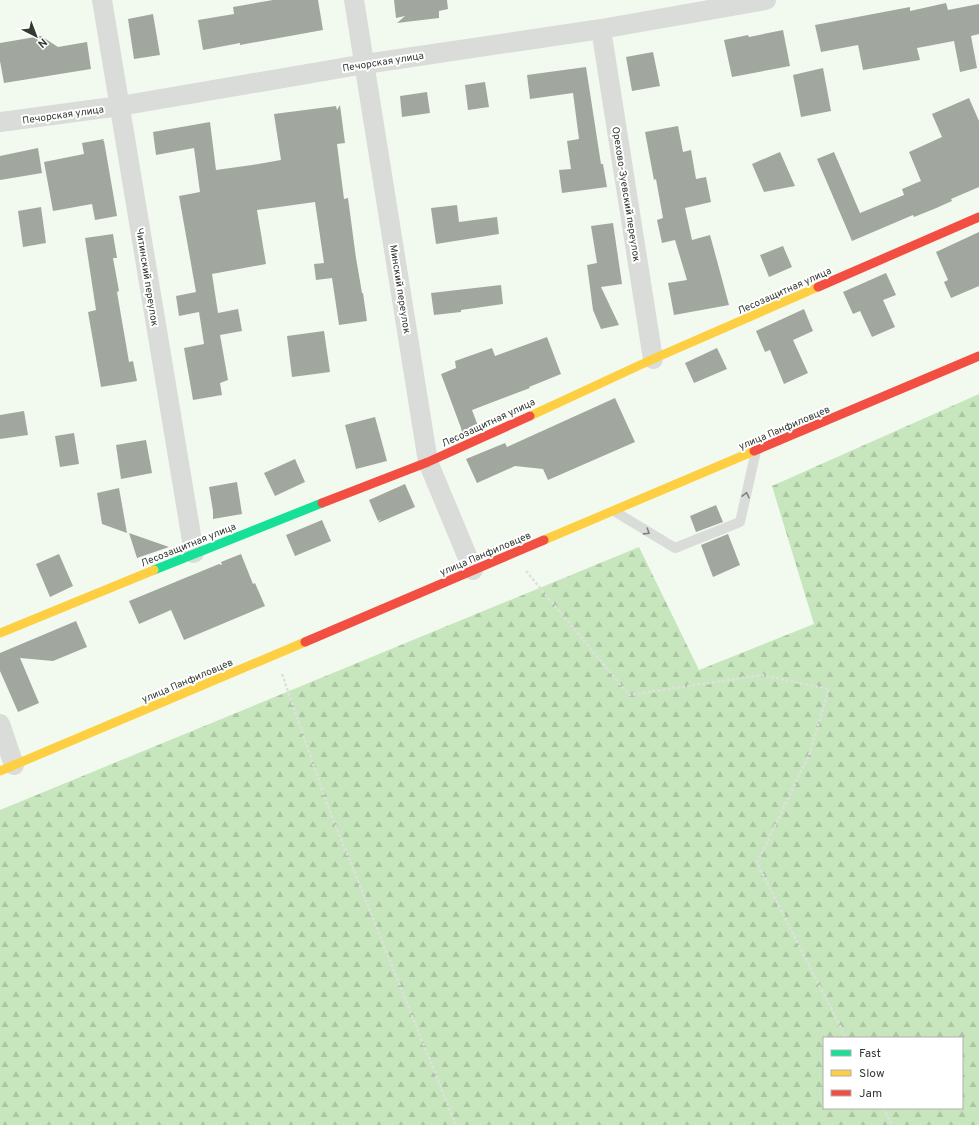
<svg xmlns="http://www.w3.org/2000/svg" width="979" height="1125" font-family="Overpass,sans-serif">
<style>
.forest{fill:url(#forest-firs);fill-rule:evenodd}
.building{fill:#a1a79f}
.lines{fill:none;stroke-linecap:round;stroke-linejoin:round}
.path{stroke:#dee0dc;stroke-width:2.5;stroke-dasharray:3 2;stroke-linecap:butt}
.lane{stroke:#dadcda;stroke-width:10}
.street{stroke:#dadcda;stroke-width:20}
.fast{stroke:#16e098;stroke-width:9}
.slow{stroke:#ffcf43;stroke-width:9}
.jam{stroke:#f24e42;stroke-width:9}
.oneway{stroke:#7e837e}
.labels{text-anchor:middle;stroke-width:4;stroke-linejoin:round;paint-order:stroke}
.street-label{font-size:10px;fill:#333a32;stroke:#fff}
</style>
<defs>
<pattern id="forest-firs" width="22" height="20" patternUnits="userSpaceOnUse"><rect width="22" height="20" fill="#c7e6bd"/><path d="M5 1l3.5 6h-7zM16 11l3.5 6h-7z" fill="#abc6a3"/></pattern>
</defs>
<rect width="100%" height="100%" fill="#f2faef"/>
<path class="forest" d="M 979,394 L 979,1125 L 0,1125 L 0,810 L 639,547 L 699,670 L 814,624 L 772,486 ZM 824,1038 L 962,1038 L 962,1108 L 824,1108 Z"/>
<path class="building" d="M 273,0 L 318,0 L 323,30 L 240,45 L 240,43 L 203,50 L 198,20 L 234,14 L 233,7 Z
M 394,0 L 447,0 L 448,9 L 439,11 L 439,18 L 397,23 L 405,16 L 396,18 Z
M 946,3 L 948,10 L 979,4 L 979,34 L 971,36 L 977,68 L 960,72 L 954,41 L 917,48 L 920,60 L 863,70 L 858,45 L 821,52 L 815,25 L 910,7 L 910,11 Z
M 153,14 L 160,55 L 134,59 L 128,19 Z
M 783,30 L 790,66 L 732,77 L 724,40 L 748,35 L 749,37 Z
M 41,36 L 58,47 L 87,42 L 91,69 L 4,83 L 0,61 L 0,43 Z
M 653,52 L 660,86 L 632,91 L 626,57 Z
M 586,67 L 601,164 L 603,164 L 607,187 L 562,193 L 559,170 L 571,169 L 567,141 L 579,139 L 573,93 L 530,99 L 527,75 Z
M 823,68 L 831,111 L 801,117 L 793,75 Z
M 485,82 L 489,107 L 468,110 L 465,85 Z
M 427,92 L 430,113 L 402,117 L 400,96 Z
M 969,98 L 979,121 L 979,187 L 951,199 L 952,201 L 934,209 L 914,217 L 913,215 L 852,241 L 817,159 L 834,152 L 860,213 L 904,195 L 902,189 L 921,181 L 909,152 L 942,137 L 932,114 Z
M 340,105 L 345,143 L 337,144 L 344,199 L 348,198 L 356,258 L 362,293 L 363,293 L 367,321 L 339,325 L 332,278 L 316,280 L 314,264 L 324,263 L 315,202 L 257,210 L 266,264 L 212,274 L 218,313 L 238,309 L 242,331 L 220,335 L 228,380 L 220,383 L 222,395 L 193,400 L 184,348 L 204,344 L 199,312 L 179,316 L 176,296 L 196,292 L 179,196 L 200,192 L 194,148 L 156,155 L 153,132 L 210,122 L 216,170 L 252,165 L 281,160 L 274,114 L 336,106 L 337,110 Z
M 678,126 L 683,152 L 691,150 L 696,179 L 706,177 L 711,202 L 685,208 L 692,240 L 710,235 L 729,305 L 674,315 L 668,283 L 687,280 L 675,240 L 662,243 L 657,220 L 663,218 L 656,179 L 654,180 L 645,132 Z
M 104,139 L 103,141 L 104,141 L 117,216 L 95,220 L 92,204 L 53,211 L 44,162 L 84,154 L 82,143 Z
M 38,148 L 42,173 L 0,180 L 0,156 Z
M 780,152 L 795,186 L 764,192 L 752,164 Z
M 457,205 L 459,222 L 497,217 L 499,234 L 436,244 L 431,208 Z
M 41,207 L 46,243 L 23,247 L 18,211 Z
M 613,223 L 622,284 L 601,287 L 619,325 L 601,329 L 593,310 L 587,265 L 597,263 L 591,226 Z
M 979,232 L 979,286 L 951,298 L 944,282 L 948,280 L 936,252 Z
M 113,234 L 117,258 L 113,258 L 119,291 L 117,292 L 129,362 L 133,361 L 137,381 L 101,387 L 88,312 L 96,310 L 85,238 Z
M 783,246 L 792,267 L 769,277 L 760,255 Z
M 886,273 L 896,295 L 883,300 L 895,327 L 872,337 L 860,311 L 853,314 L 843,292 Z
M 501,285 L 503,304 L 461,310 L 461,312 L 434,315 L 431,293 Z
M 804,309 L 813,331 L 793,340 L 808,373 L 784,384 L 770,350 L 765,352 L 756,331 Z
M 324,331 L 330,372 L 292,377 L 287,336 Z
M 547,337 L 561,374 L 529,387 L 530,388 L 472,410 L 478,426 L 462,433 L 461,428 L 441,374 L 456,368 L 455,361 L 492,348 L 495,356 Z
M 717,348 L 727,369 L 694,383 L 685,363 Z
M 615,398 L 635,442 L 548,480 L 543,469 L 515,466 L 477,483 L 466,459 L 505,443 L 507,447 Z
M 24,411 L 28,435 L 0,439 L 0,415 Z
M 375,417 L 387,461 L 356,469 L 345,425 Z
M 74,433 L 79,464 L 60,467 L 55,436 Z
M 146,440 L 152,473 L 121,479 L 116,445 Z
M 295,459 L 305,482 L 275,496 L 264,473 Z
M 237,482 L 242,514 L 213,519 L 213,511 L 209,487 Z
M 405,484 L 415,507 L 378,523 L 381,519 L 378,521 L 369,500 Z
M 119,488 L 127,533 L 102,524 L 97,493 Z
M 716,505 L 723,522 L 696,532 L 690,516 Z
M 322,520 L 331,541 L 295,556 L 286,535 Z
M 129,533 L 169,547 L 137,558 Z
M 728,534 L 740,565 L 713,577 L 701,545 Z
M 59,554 L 73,586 L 50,597 L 36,564 Z
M 241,554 L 253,584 L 255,583 L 265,606 L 184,640 L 171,610 L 139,624 L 129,601 L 219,564 L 222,565 L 221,562 Z
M 76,621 L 87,647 L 53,661 L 20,658 L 39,703 L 18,712 L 0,671 L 0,653 Z"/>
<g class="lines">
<path class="path" d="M 526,571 L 629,695 L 761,675 L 829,689 L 809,755 L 757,863 L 846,1038
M 282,674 L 327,804 L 456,1125
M 883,1108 L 892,1125"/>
<path class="lane" d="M 614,511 L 675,548 L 740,522 L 756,451"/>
<path class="street" d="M 102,0 L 194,553
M 354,0 L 428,462 L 473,570
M 601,29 L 653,359
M 0,122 L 120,106 L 365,64 L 601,29 L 766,0
M 0,724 L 14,765"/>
<path class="fast" d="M 154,570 L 322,503"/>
<path class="slow" d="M 530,416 L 653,359 L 818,287
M 544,540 L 754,451
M 0,633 L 154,570
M 0,771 L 305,642"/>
<path class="jam" d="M 818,287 L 979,217
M 754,451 L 979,356
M 322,503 L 428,462 L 530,416
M 305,642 L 544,540"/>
</g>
<defs><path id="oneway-chevron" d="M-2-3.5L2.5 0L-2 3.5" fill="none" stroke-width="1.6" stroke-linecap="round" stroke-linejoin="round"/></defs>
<g class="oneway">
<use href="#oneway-chevron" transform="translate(746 495) rotate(-77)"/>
<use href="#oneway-chevron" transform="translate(647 532) rotate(32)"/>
</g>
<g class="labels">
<g class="street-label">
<text transform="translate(383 61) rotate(-9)" y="4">Печорская улица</text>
<text transform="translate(63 114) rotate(-8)" y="4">Печорская улица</text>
<text transform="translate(627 194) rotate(81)" y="4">Орехово-Зуевский переулок</text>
<text transform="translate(148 277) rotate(81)" y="4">Читинский переулок</text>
<text transform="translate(401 289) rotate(81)" y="4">Минский переулок</text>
<text transform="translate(784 290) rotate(-24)" y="4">Лесозащитная улица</text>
<text transform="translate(488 422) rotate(-25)" y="4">Лесозащитная улица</text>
<text transform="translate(784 427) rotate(-23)" y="4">улица Панфиловцев</text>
<text transform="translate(188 544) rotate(-22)" y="4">Лесозащитная улица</text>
<text transform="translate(485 553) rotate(-23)" y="4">улица Панфиловцев</text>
<text transform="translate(187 680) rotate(-23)" y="4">улица Панфиловцев</text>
</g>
</g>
<rect x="823" y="1037" width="140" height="72" fill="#ffffff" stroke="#adb0ad"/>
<rect x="831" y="1050" width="20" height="6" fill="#16e098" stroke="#adb0ad"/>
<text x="859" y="1057" font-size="12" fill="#333a32">Fast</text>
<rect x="831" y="1070" width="20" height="6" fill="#ffcf43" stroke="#adb0ad"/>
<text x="859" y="1077" font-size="12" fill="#333a32">Slow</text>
<rect x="831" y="1090" width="20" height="6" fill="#f24e42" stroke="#adb0ad"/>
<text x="859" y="1097" font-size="12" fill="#333a32">Jam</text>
<g transform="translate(36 36) rotate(138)" stroke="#ffffff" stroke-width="3" paint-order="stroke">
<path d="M0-3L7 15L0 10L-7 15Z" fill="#333a32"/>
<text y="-6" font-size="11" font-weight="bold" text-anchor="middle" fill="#333a32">N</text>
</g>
</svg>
